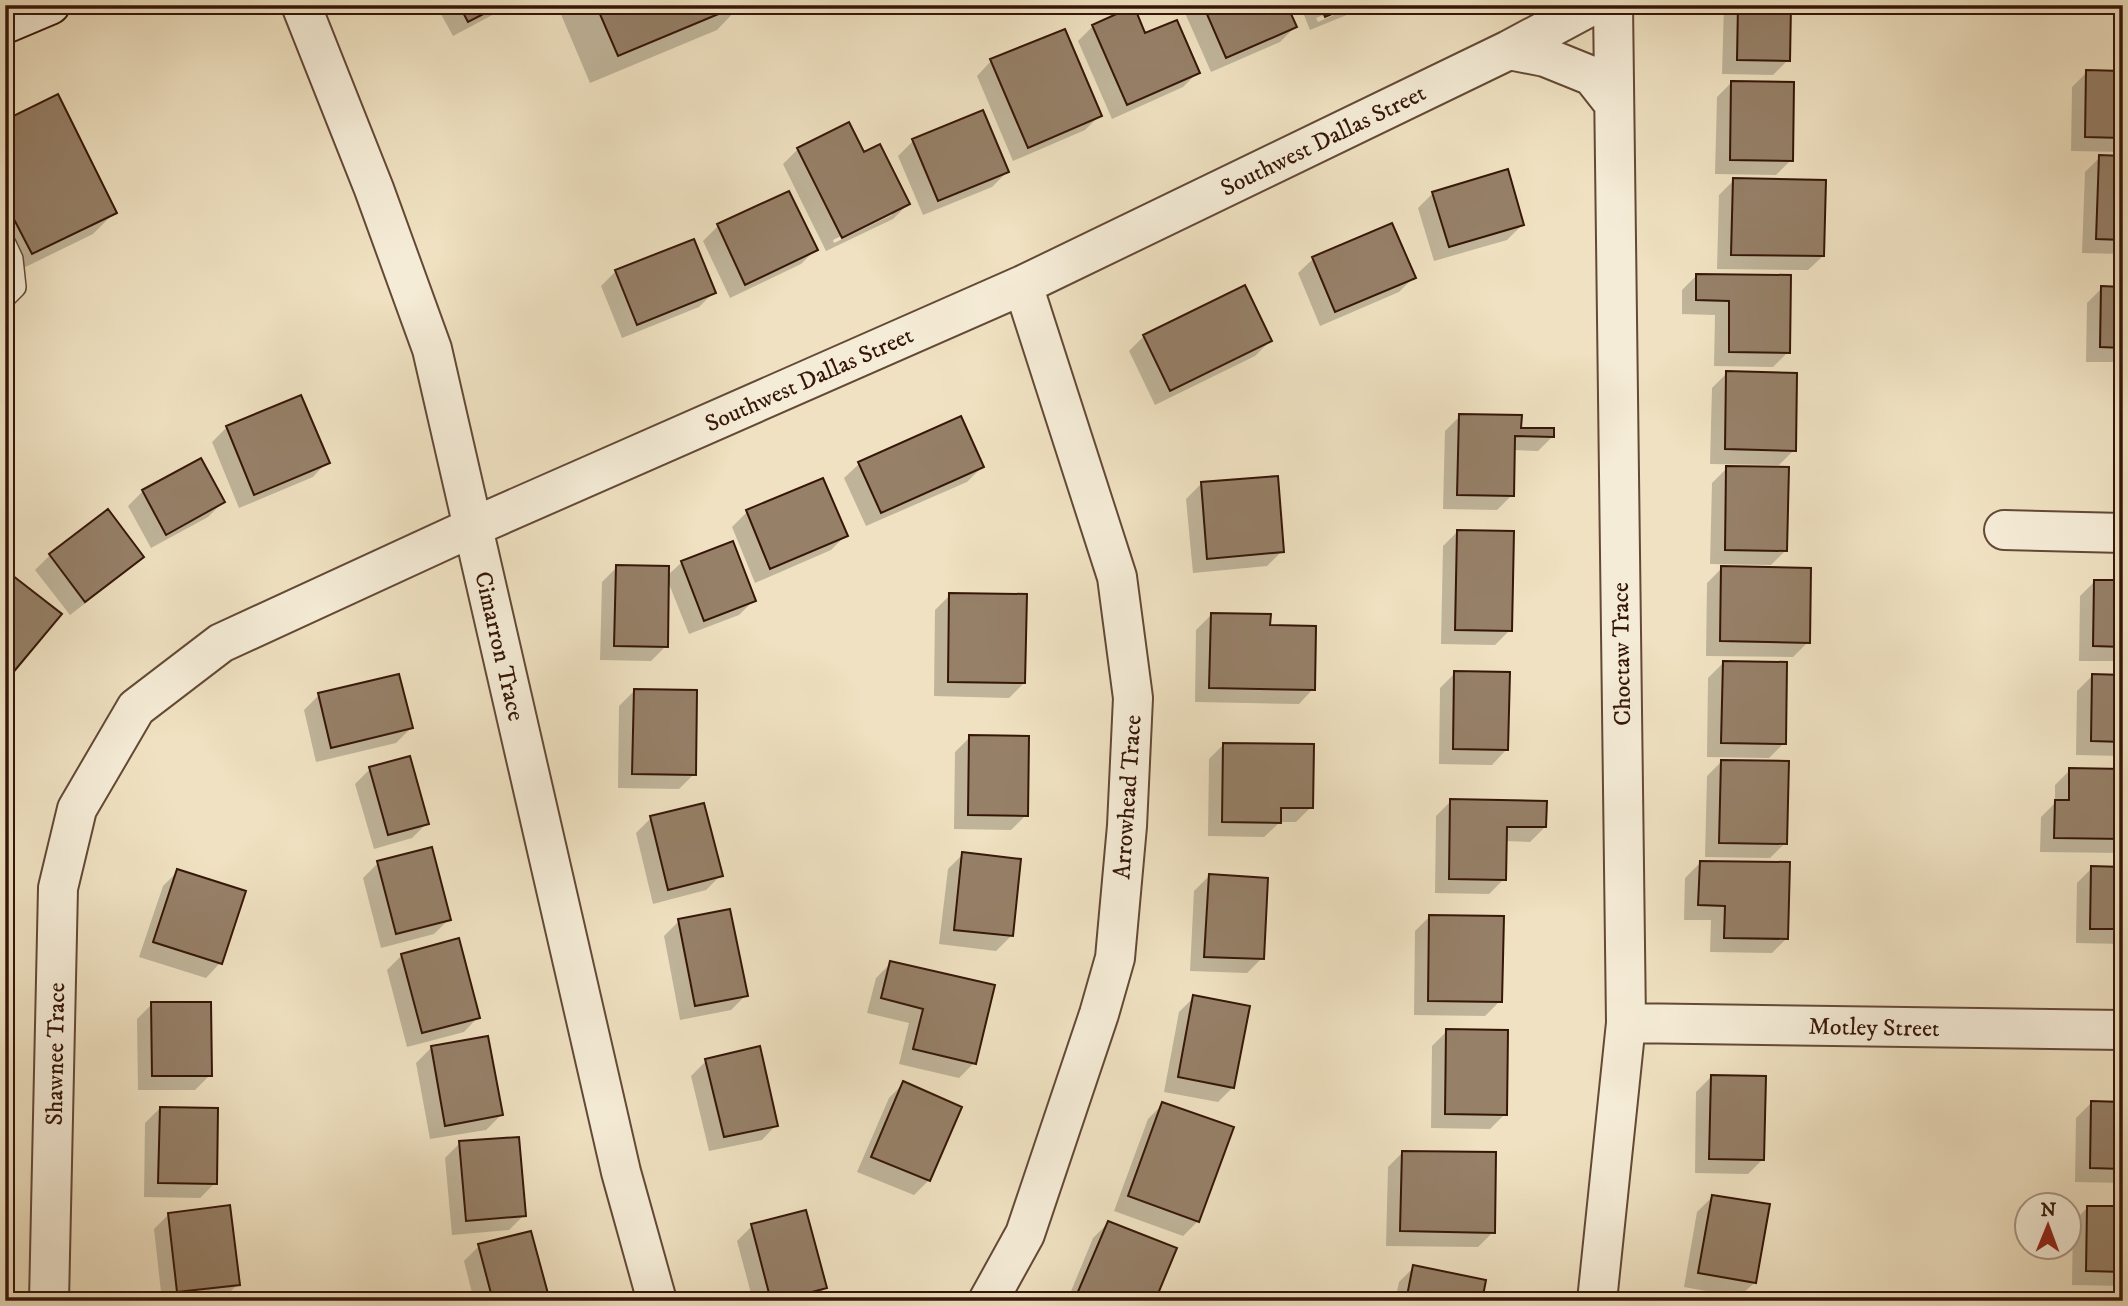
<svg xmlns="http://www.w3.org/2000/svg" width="2128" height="1306" font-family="'IM FELL DW Pica',serif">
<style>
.shadow{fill:#0003;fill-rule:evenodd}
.building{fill:#968068;stroke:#361608;stroke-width:2}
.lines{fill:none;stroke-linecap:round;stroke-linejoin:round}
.lane-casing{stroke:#644936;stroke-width:24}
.street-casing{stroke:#644936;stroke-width:42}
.secondary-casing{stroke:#361608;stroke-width:42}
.lane{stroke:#f5ecd7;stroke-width:21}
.street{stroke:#f5ecd7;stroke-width:38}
.secondary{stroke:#f5ecd7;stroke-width:38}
.labels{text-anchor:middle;stroke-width:5;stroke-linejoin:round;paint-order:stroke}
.street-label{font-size:24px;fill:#361608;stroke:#f5ecd7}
</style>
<rect width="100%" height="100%" fill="#efe1c1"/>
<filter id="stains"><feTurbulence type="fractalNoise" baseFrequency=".00286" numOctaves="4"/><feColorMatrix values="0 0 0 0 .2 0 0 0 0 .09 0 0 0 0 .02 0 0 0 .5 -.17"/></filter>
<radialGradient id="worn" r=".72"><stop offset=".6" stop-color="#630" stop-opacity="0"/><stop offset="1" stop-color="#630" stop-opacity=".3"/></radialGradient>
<path class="shadow" d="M 436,5 L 511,5 L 453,36 Z
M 557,5 L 741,5 L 717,30 L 590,83 Z
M 1193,5 L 1285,5 L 1295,27 L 1280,42 L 1211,72 L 1185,13 Z
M 1300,5 L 1348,5 L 1316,18 L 1318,22 L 1357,5 L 1371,5 L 1310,30 Z
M 1724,5 L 1789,5 L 1788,60 L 1773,75 L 1722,74 Z
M 1093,26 L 1198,72 L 1183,87 L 1112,119 L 1078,41 Z
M 991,61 L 1100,115 L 1085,130 L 1013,161 L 977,76 Z
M 2087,72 L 2123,73 L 2123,152 L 2071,151 L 2072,87 Z
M 1732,82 L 1791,160 L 1776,175 L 1715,174 L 1717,97 Z
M 5,122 L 115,212 L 93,234 L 9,275 L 5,267 Z
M 913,141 L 1007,172 L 992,187 L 923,215 L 898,156 Z
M 798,149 L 863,154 L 908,204 L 893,219 L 826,251 L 783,164 ZM 892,211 L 892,215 L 834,243 L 833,240 Z
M 2100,157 L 2123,158 L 2123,254 L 2082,253 L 2085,172 Z
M 1734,180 L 1823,256 L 1808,270 L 1717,269 L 1719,195 Z
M 788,193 L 816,249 L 801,264 L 730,298 L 703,241 L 718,226 Z
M 1433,193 L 1522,225 L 1507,240 L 1434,261 L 1418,208 Z
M 1391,225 L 1414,277 L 1399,292 L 1320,326 L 1298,273 L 1313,259 Z
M 694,242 L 714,292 L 699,307 L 622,338 L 601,286 L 616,271 Z
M 1697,275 L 1789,277 L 1788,352 L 1773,367 L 1714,366 L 1715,315 L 1682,314 L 1682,290 Z
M 2102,288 L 2123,288 L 2123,362 L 2086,362 L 2087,303 Z
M 1144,336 L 1270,341 L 1255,356 L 1155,405 L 1129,351 Z
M 1727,373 L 1794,450 L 1779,465 L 1710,464 L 1712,388 Z
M 300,398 L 327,462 L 313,477 L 239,508 L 212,442 L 227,427 Z
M 1460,416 L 1553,436 L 1538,451 L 1513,450 L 1512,495 L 1497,510 L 1443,509 L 1445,431 Z
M 859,464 L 982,467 L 967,482 L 866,526 L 844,478 Z
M 1727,468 L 1786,550 L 1771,565 L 1710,564 L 1712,483 Z
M 822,480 L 846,535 L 831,550 L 755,583 L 732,527 L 747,512 Z
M 1201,484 L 1282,551 L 1267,566 L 1193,573 L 1186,499 Z
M 143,491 L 223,502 L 208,517 L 151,548 L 128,506 Z
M 1458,531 L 1510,630 L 1495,645 L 1441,644 L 1443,546 Z
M 50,555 L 142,557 L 127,571 L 70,615 L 35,570 Z
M 682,562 L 754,600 L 739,615 L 689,634 L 667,579 L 666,646 L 651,661 L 600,660 L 602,582 L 617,567 L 667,576 Z
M 1722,568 L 1808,642 L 1793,657 L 1706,656 L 1707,583 Z
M 2095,581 L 2123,582 L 2123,661 L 2079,661 L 2080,596 Z
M 950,595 L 1024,683 L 1009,698 L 934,696 L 935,610 Z
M 1211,615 L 1269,627 L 1313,689 L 1299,704 L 1195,702 L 1196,630 Z
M 1723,663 L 1784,743 L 1769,758 L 1707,757 L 1708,678 Z
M 1455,673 L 1506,750 L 1492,765 L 1439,764 L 1440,688 Z
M 2092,676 L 2123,676 L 2123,756 L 2076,755 L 2077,691 Z
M 634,691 L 694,774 L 679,789 L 618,788 L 619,706 Z
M 319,695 L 411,728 L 396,743 L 316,762 L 304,710 Z
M 970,737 L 1026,815 L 1011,830 L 954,829 L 955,752 Z
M 1224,744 L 1311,807 L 1296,822 L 1280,822 L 1264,837 L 1208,836 L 1209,759 Z
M 1722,761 L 1785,843 L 1770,858 L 1705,857 L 1707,776 Z
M 370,769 L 427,823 L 412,838 L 374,849 L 355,784 Z
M 2070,770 L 2123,771 L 2123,853 L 2040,852 L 2041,817 L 2055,803 L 2055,785 Z
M 1451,801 L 1545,827 L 1530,842 L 1505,841 L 1504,879 L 1489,894 L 1435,893 L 1436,816 Z
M 651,818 L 721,875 L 706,890 L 653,904 L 636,833 Z
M 963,854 L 1011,936 L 996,951 L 939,944 L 948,869 Z
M 378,863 L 449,919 L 434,934 L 381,948 L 363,878 Z
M 1700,863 L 1787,938 L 1772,953 L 1710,952 L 1711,920 L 1684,920 L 1685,878 Z
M 2092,868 L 2123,869 L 2123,944 L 2076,943 L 2077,883 Z
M 178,871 L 220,963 L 206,978 L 139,957 L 163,886 Z
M 1209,876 L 1262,958 L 1247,973 L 1190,971 L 1194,891 Z
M 1430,916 L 1500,1001 L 1485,1016 L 1414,1015 L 1415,931 Z
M 679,921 L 746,995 L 731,1010 L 680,1020 L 664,936 Z
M 402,955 L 478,1017 L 464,1032 L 407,1047 L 387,970 Z
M 891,963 L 974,1063 L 959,1078 L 899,1064 L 909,1023 L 867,1013 L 876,978 Z
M 1194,997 L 1233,1087 L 1218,1102 L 1164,1092 L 1179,1012 Z
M 152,1004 L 210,1075 L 195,1090 L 138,1090 L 137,1019 Z
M 1447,1031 L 1505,1114 L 1490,1129 L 1431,1128 L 1432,1046 Z
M 431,1048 L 501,1115 L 486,1130 L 430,1139 L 416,1063 Z
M 706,1061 L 776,1125 L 762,1140 L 709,1151 L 691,1076 Z
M 1711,1077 L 1763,1159 L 1748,1174 L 1695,1173 L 1696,1092 Z
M 904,1083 L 929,1180 L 914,1195 L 857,1172 L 889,1098 Z
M 2091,1103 L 2123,1104 L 2123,1183 L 2075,1182 L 2076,1118 Z
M 1163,1104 L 1198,1221 L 1183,1236 L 1114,1211 L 1148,1119 Z
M 160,1108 L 215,1183 L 200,1198 L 144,1197 L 145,1123 Z
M 460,1143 L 524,1215 L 509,1230 L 452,1235 L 445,1158 Z
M 1403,1152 L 1493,1232 L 1478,1247 L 1386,1246 L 1388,1167 Z
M 1712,1197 L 1754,1283 L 1739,1297 L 1684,1287 L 1697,1212 Z
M 2088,1207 L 2123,1208 L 2123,1286 L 2072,1285 L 2073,1222 Z
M 169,1214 L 238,1284 L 223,1299 L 162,1301 L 154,1229 Z
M 1108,1223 L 1153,1301 L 1067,1301 L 1093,1238 Z
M 752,1226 L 825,1288 L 812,1301 L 753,1301 L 737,1241 Z
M 530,1234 L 548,1301 L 474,1301 L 464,1261 L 479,1246 Z
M 1414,1267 L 1480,1301 L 1395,1301 L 1399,1282 Z"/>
<path class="building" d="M 459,5 L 501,5 L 468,22 Z
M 596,5 L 740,5 L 618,56 Z
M 1203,5 L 1287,5 L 1297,27 L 1226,58 Z
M 1320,5 L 1353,5 L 1325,17 Z
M 1738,5 L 1791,5 L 1790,61 L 1737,60 Z
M 1134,6 L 1145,33 L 1177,20 L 1200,73 L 1127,105 L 1092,25 Z
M 1065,29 L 1102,116 L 1028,148 L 990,59 Z
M 2086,70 L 2123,71 L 2123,138 L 2085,137 Z
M 1731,81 L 1794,82 L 1793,161 L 1730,160 Z
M 58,94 L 117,213 L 32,254 L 5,202 L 5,120 Z
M 983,110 L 1009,172 L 938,201 L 912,139 Z
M 849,122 L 864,152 L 880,144 L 910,204 L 842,238 L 797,148 Z
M 2099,155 L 2123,156 L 2123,240 L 2096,239 Z
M 1508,169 L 1524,225 L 1449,247 L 1432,192 Z
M 1733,178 L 1826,180 L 1824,256 L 1731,255 Z
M 789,191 L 818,250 L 745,285 L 717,224 Z
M 1392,223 L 1416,278 L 1335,312 L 1312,257 Z
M 694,239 L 716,293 L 637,325 L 615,270 Z
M 1696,274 L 1791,275 L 1790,353 L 1729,352 L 1729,301 L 1696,300 Z
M 1245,285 L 1272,341 L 1170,391 L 1143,335 Z
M 2101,286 L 2123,287 L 2123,348 L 2100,347 Z
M 1726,371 L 1797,373 L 1796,451 L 1725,449 Z
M 301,395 L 330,463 L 254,495 L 226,426 Z
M 1459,414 L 1522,415 L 1521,428 L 1554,428 L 1554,437 L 1515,436 L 1514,496 L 1457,495 Z
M 961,416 L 984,467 L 881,513 L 858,462 Z
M 201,458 L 225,502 L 166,535 L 142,490 Z
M 1726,466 L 1789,467 L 1787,551 L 1725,550 Z
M 1278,476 L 1284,552 L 1207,559 L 1201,482 Z
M 823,478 L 848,536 L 770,569 L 746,510 Z
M 108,509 L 144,557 L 85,602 L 49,554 Z
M 1457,530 L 1514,531 L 1512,631 L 1455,630 Z
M 733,541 L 756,601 L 704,621 L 681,561 Z
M 616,565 L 669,566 L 668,647 L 614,646 Z
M 1721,566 L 1811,568 L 1810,643 L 1720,641 Z
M 8,572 L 62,614 L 11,675 L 5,670 L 5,576 Z
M 2094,580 L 2123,580 L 2123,647 L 2093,646 Z
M 949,593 L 1027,594 L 1025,683 L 948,682 Z
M 1211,613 L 1271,614 L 1270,625 L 1316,626 L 1315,690 L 1209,688 Z
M 1723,661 L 1787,662 L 1786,744 L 1721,743 Z
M 1454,671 L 1510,672 L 1508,750 L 1453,749 Z
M 399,674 L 413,728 L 331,748 L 318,693 Z
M 2092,674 L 2123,675 L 2123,742 L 2091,741 Z
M 634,689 L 697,690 L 696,775 L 632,774 Z
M 969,735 L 1029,736 L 1028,816 L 968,815 Z
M 1223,743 L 1314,744 L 1313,808 L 1281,808 L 1281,823 L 1222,822 Z
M 410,756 L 429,824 L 388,835 L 369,767 Z
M 1721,760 L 1789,761 L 1787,844 L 1719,843 Z
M 2069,768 L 2123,769 L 2123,839 L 2054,838 L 2055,800 L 2069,800 Z
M 1450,799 L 1547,801 L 1546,827 L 1507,827 L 1506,880 L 1449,879 Z
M 704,803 L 723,876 L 668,890 L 650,816 Z
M 432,847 L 451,920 L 396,934 L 377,861 Z
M 962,852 L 1021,859 L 1013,936 L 954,930 Z
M 1700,861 L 1790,862 L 1788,939 L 1724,938 L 1725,906 L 1698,905 Z
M 2091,866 L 2123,867 L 2123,929 L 2090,929 Z
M 177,869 L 246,891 L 222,964 L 153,942 Z
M 1209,874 L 1268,878 L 1264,959 L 1204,957 Z
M 730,909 L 748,996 L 695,1006 L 678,919 Z
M 1429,915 L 1504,916 L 1502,1002 L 1428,1001 Z
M 459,938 L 480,1018 L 422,1033 L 401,954 Z
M 890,961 L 995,985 L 976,1064 L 913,1049 L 923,1009 L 881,998 Z
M 1193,995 L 1250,1006 L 1234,1088 L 1178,1077 Z
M 151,1002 L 211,1002 L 212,1076 L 152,1076 Z
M 1446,1029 L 1508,1030 L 1507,1115 L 1445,1114 Z
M 488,1036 L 503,1115 L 445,1126 L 431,1046 Z
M 760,1046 L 778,1126 L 724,1137 L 705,1059 Z
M 1711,1075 L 1766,1076 L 1764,1160 L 1709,1159 Z
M 903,1081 L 962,1107 L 930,1181 L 871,1157 Z
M 2091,1101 L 2123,1102 L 2123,1169 L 2090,1168 Z
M 1162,1102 L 1234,1127 L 1199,1222 L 1128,1196 Z
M 160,1107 L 218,1108 L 217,1184 L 158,1183 Z
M 519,1137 L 526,1216 L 466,1221 L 459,1141 Z
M 1402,1151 L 1496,1152 L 1495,1233 L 1400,1231 Z
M 1712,1195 L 1770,1204 L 1756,1283 L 1698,1273 Z
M 230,1205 L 240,1285 L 177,1292 L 168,1213 Z
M 2087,1206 L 2123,1206 L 2123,1272 L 2086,1271 Z
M 806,1210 L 827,1288 L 778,1301 L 771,1301 L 751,1224 Z
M 1108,1221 L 1177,1248 L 1155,1301 L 1074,1301 Z
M 531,1231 L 550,1301 L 493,1301 L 478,1244 Z
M 1413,1265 L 1486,1280 L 1482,1301 L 1406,1301 Z"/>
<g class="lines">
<defs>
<path id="lane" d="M 5,244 L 12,259 L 15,287 L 5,297"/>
<path id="street" d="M 301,5 L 374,189 L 432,349 L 621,1172 L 657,1301
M 1509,50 L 1545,57 L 1592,76 L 1614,104
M 2004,530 L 2123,533
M 1626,1023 L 2123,1030
M 49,1301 L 58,888 L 77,809 L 136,708 L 221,643 L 473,527 L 1023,285 L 1509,50 L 1593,5
M 988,1301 L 1025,1234 L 1099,1014 L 1115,958 L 1127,826 L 1133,698 L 1117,577 L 1023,285
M 1597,1301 L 1626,1023 L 1613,5"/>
<path id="secondary" d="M 5,24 L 50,5"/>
</defs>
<use href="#lane" class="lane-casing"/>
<use href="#street" class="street-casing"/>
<use href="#secondary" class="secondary-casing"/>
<use href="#lane" class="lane"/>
<use href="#street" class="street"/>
<use href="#secondary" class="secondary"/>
</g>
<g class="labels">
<g class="street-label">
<text transform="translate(1323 140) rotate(-26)" y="8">Southwest Dallas Street</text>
<text transform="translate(809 379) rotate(-24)" y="8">Southwest Dallas Street</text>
<text transform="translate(500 646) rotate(77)" y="8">Cimarron Trace</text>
<text transform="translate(1621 654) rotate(-91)" y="8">Choctaw Trace</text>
<text transform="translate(1127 797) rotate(-86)" y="8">Arrowhead Trace</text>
<text transform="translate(1874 1027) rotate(1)" y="8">Motley Street</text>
<text transform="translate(55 1054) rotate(-89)" y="8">Shawnee Trace</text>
</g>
</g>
<rect width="2128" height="1306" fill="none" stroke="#efe1c1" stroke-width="28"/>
<rect x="7" y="7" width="2114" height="1292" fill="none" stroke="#361608" stroke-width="3.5"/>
<rect x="14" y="14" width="2100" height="1278" fill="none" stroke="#361608" stroke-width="2"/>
<g transform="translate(2048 1226) rotate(1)"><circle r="33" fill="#f5ecd7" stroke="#a99684" stroke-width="2"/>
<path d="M0-5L12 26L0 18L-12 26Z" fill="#8f2418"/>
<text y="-10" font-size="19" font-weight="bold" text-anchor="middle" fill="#361608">N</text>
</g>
<rect width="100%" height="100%" filter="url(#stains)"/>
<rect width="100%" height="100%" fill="url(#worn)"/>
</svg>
